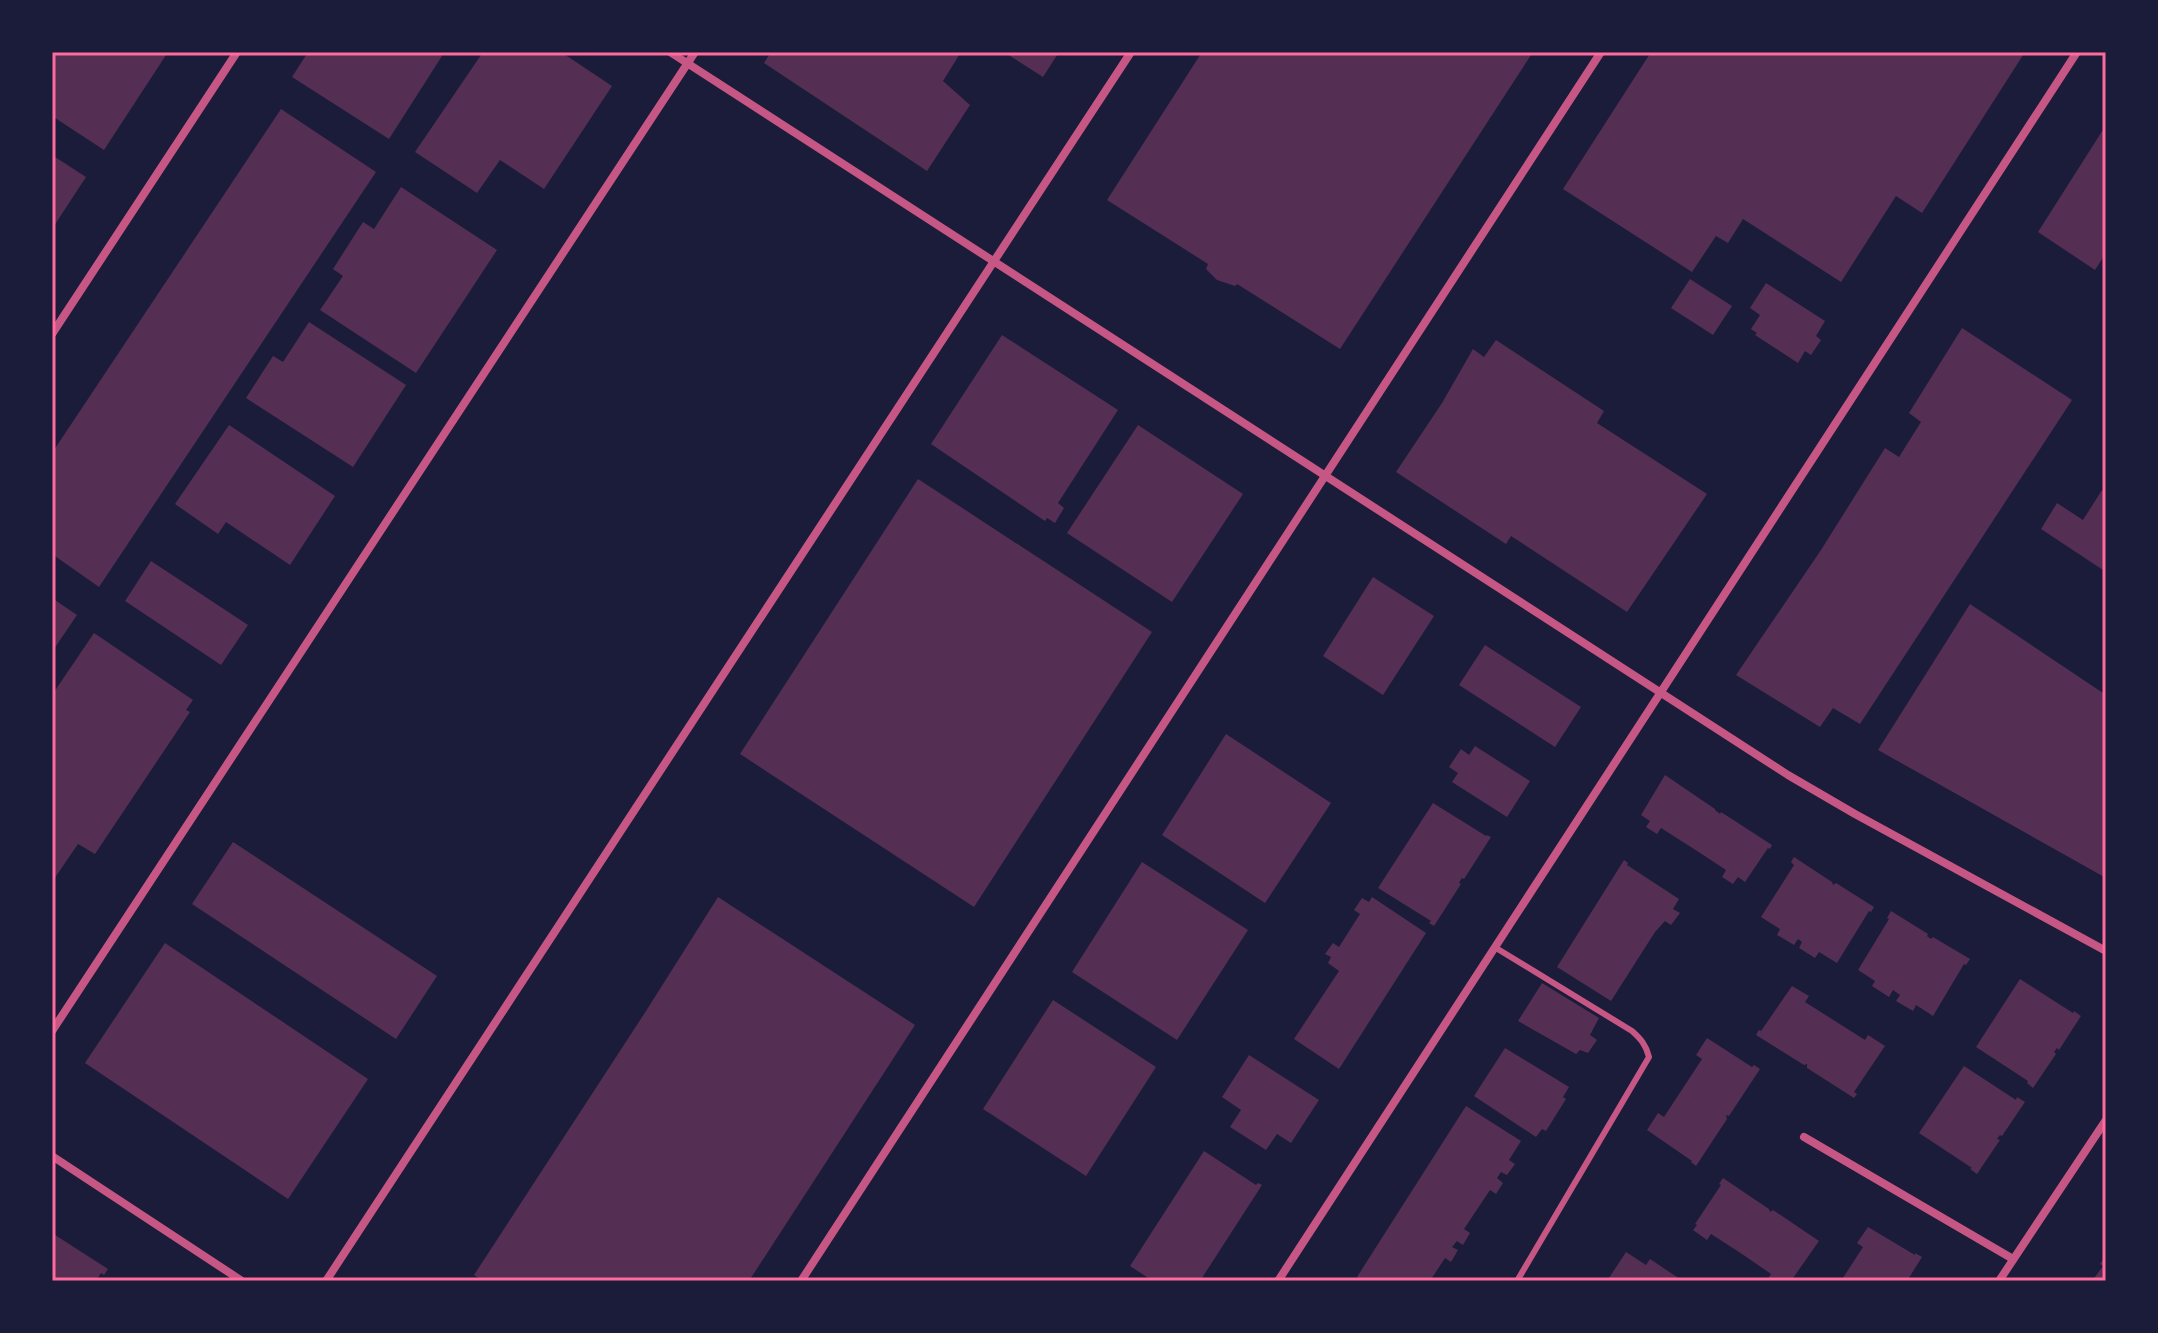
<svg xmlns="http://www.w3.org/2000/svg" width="2158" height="1333" font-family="'Open Sans',sans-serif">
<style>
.building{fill:#542f53}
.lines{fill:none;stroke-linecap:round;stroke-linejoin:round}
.service{stroke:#c65784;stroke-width:6}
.minor{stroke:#c65784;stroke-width:8}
.neatline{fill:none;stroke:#ff6b9d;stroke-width:3}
</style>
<rect width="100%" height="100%" fill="#1b1b3a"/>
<path class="building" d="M 52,52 L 168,52 L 104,150 L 52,116 Z
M 308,52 L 436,52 L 442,56 L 389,139 L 292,77 Z
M 483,52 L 561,52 L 612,86 L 544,189 L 500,160 L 477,193 L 415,152 Z
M 771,52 L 961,52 L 943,81 L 970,105 L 927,171 L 764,63 Z
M 1004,52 L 1059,52 L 1043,77 Z
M 1202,52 L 1533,52 L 1340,349 L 1237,284 L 1235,286 L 1217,280 L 1206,269 L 1208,264 L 1107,200 Z
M 1651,52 L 2025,52 L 1922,213 L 1896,196 L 1841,282 L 1743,219 L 1728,243 L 1716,236 L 1692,272 L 1563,189 Z
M 281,109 L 376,172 L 99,587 L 52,554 L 52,453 Z
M 2106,125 L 2106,253 L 2095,270 L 2038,232 Z
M 52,155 L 86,177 L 52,229 Z
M 401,187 L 497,250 L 416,373 L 320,310 L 343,276 L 333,269 L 363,222 L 374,229 Z
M 1690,279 L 1732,306 L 1713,335 L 1671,308 Z
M 1766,283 L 1825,321 L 1816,336 L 1821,340 L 1811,355 L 1805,351 L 1798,363 L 1755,335 L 1757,333 L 1751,329 L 1760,315 L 1750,308 Z
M 309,322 L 406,385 L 353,467 L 246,398 L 273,356 L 283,362 Z
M 1962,328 L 2072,400 L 1860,724 L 1833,708 L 1820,727 L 1736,675 L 1821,550 L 1885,448 L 1899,457 L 1921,422 L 1909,413 Z
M 1002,335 L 1118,410 L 1058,503 L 1064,508 L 1055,523 L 1047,518 L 1045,521 L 931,444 Z
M 1496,340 L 1604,411 L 1597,423 L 1707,494 L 1627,612 L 1511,536 L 1506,544 L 1396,472 L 1442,403 L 1473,349 L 1484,357 Z
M 229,425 L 335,496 L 290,565 L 226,522 L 218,534 L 175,504 Z
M 1138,425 L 1243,494 L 1172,602 L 1067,533 Z
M 918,479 L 1152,632 L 974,907 L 740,754 Z
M 2102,490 L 2106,493 L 2106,572 L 2041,529 L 2057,503 L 2083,520 Z
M 151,561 L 248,625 L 221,665 L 125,601 Z
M 1373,577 L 1434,616 L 1383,695 L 1323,656 Z
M 52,598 L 77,615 L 52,652 Z
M 1970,604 L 2106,695 L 2106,878 L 1878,750 Z
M 94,633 L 193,700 L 186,710 L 190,712 L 95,854 L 78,844 L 52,882 L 52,695 Z
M 1485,645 L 1581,707 L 1555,747 L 1459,685 Z
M 1226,734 L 1331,803 L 1265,903 L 1162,835 Z
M 1475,746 L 1530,781 L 1507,817 L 1452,782 L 1458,773 L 1449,767 L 1461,749 L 1469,755 Z
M 1665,775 L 1715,809 L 1715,810 L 1720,814 L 1721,812 L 1772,845 L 1770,849 L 1768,848 L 1745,882 L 1738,877 L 1733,884 L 1722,877 L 1726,870 L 1694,849 L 1661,828 L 1657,834 L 1646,827 L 1650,821 L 1641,815 Z
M 1433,803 L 1486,836 L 1487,835 L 1491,837 L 1464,879 L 1462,878 L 1460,881 L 1459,883 L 1461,884 L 1434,926 L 1429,923 L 1431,921 L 1378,888 Z
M 233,842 L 437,976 L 396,1039 L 192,904 Z
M 1794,857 L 1832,882 L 1833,885 L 1836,883 L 1874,907 L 1871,912 L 1869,911 L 1837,963 L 1819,952 L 1815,958 L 1799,948 L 1802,942 L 1798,939 L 1794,945 L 1777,935 L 1780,929 L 1761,917 L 1794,865 L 1791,862 Z
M 1624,860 L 1628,863 L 1627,865 L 1679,899 L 1673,909 L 1680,913 L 1671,925 L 1665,921 L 1655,932 L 1611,1001 L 1557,967 Z
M 1142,862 L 1248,930 L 1177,1040 L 1072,972 Z
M 718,897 L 915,1025 L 749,1281 L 483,1281 L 474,1275 L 646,1011 Z
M 1372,897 L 1426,933 L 1339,1069 L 1294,1039 L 1339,971 L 1328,963 L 1331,957 L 1325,954 L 1333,943 L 1339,947 L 1360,914 L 1354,910 L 1362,898 L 1369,902 Z
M 1891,911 L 1928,934 L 1927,936 L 1931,939 L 1933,937 L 1970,959 L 1966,965 L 1964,964 L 1933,1016 L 1916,1005 L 1913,1011 L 1896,1001 L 1900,995 L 1893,990 L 1889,997 L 1872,986 L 1875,981 L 1858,970 L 1889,919 L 1887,918 Z
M 165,943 L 368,1079 L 288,1199 L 85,1063 Z
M 2020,979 L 2073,1013 L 2074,1011 L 2081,1016 L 2059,1050 L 2057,1048 L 2054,1052 L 2056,1054 L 2033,1088 L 2027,1083 L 2028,1081 L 1976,1047 Z
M 1542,983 L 1599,1018 L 1590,1035 L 1597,1040 L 1588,1053 L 1580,1050 L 1576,1054 L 1518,1021 Z
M 1792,986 L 1809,996 L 1805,1002 L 1865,1040 L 1868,1035 L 1885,1046 L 1854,1092 L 1857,1094 L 1854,1098 L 1807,1068 L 1807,1064 L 1804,1065 L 1756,1035 L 1759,1030 L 1761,1031 Z
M 1053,1000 L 1156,1067 L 1086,1176 L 983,1109 Z
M 1707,1038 L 1752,1067 L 1754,1065 L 1760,1069 L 1729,1116 L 1726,1115 L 1727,1119 L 1696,1166 L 1691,1162 L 1692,1161 L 1647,1130 L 1658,1113 L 1664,1117 L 1702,1059 L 1696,1055 Z
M 1505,1048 L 1569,1087 L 1563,1097 L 1566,1099 L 1546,1131 L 1542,1129 L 1536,1137 L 1474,1096 Z
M 1249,1055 L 1319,1100 L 1291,1143 L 1277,1134 L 1266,1150 L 1230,1127 L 1241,1110 L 1222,1097 Z
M 1964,1066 L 2016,1100 L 2017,1097 L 2025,1102 L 2002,1136 L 2000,1135 L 1997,1139 L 2000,1140 L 1977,1174 L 1970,1169 L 1972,1168 L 1919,1133 Z
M 1466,1106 L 1521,1141 L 1509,1160 L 1515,1164 L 1507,1175 L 1501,1172 L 1497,1178 L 1503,1183 L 1496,1194 L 1490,1190 L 1464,1229 L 1470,1233 L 1463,1245 L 1457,1241 L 1452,1247 L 1458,1250 L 1451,1262 L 1445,1258 L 1430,1281 L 1364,1281 L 1357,1277 Z
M 1204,1151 L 1256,1185 L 1258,1183 L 1262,1185 L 1200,1281 L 1153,1281 L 1130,1266 Z
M 1723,1178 L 1769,1209 L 1770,1212 L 1773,1210 L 1819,1241 L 1791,1281 L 1769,1281 L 1767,1280 L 1771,1274 L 1742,1254 L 1711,1234 L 1707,1240 L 1693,1230 L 1697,1225 L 1695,1224 L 1721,1185 L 1719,1184 Z
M 1868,1227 L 1915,1255 L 1915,1253 L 1922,1257 L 1907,1281 L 1841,1281 L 1863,1247 L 1857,1243 Z
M 52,1233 L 108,1269 L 104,1275 L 101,1273 L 96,1281 L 52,1281 Z
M 1626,1252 L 1646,1265 L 1650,1259 L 1680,1279 L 1678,1281 L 1607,1281 Z
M 2106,1255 L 2106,1281 L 2092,1281 L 2103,1266 L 2100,1264 Z"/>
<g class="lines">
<path class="service" d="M 1496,948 L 1632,1031 C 1641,1039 1646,1045 1649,1057 L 1517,1281"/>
<path class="minor" d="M 670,52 L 1788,775 L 1855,814 L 2106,951
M 52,334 L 237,52
M 52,1031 L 695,52
M 1804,1137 L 2013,1259
M 52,1156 L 242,1281
M 326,1281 L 1131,52
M 801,1281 L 1601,52
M 1278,1281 L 2077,52
M 1999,1281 L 2106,1120"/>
</g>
<rect width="2158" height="1333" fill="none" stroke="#1b1b3a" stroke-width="108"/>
<rect x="54" y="54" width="2050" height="1225" class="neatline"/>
</svg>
